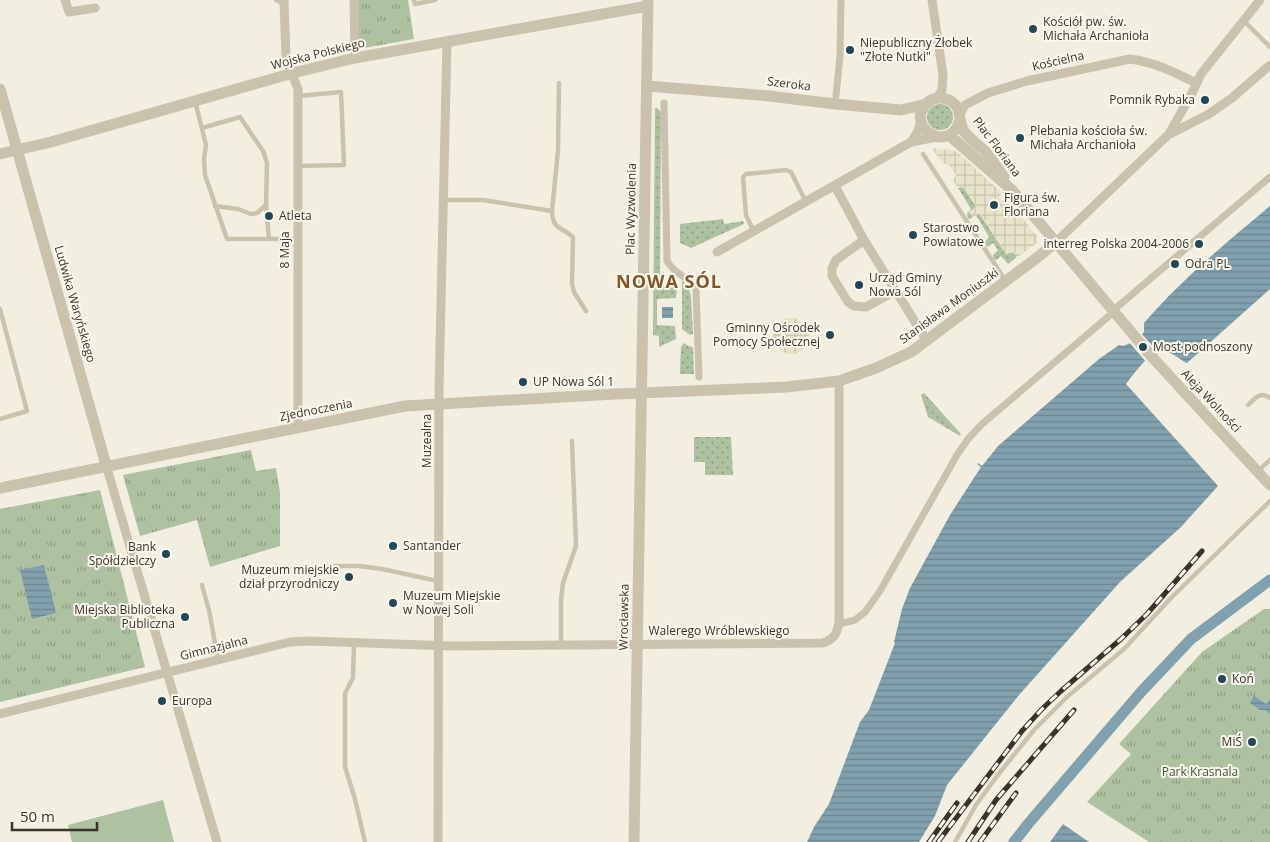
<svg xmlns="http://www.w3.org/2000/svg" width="1270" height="842" font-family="'Open Sans',sans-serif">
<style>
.grass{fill:url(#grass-dots)}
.park{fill:url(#park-tufts)}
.garden{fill:#aec1a1}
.plaza{fill:url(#plaza-grid)}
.water{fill:url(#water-rules)}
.pier{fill:#f2efe1}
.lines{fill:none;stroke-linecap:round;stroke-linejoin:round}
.canal{stroke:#81a1ae;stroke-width:11}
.service{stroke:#cac2ad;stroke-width:4.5}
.pedestrian{stroke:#cac2ad;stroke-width:7}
.minor{stroke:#cac2ad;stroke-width:9}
.tertiary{stroke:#cac2ad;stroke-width:11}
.rail-casing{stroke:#39332b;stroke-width:5}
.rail{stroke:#faf7ed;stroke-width:3;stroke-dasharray:9;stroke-linecap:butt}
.poi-dot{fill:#224759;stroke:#faf7ed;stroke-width:2}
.labels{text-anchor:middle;stroke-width:4;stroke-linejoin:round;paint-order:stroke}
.poi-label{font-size:12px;fill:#39332b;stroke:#faf7ed;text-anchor:start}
.street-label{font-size:12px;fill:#39332b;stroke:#faf7ed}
.park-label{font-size:12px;fill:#3e5630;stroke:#faf7ed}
.district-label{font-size:18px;font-weight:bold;letter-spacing:1px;fill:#845628;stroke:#faf7ed}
</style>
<defs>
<pattern id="grass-dots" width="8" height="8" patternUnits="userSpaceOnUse" patternTransform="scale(1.25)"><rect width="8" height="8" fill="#aec1a1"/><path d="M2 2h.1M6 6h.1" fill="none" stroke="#8f9d83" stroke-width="1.8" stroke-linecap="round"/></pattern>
<pattern id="park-tufts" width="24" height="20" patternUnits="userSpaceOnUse" patternTransform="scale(1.25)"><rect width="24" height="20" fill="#aec1a1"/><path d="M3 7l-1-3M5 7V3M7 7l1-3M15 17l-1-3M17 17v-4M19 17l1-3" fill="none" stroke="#8f9d83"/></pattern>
<pattern id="plaza-grid" width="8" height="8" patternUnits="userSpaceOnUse" patternTransform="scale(1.25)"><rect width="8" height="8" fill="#e9e3c9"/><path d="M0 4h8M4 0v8" fill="none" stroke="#c9c3ad"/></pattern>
<pattern id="water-rules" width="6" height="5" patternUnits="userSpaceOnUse" patternTransform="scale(1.25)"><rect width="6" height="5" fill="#81a1ae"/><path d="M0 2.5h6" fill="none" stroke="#6b848e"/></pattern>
</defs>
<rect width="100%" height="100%" fill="#f2efe1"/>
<path class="grass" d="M927 117a13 13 0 1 1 26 0a13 13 0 1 1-26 0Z
M 655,108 L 657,108 L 661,112 L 660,287 L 677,288 L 676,298 L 657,299 L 657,325 L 675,326 L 676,339 L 659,347 L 659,336 L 653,335 Z
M 962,187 L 965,190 L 976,207 L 970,212 L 973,217 L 970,219 L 968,218 L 967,214 L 971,209 L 958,188 Z
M 979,213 L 1006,254 L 1012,252 L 1016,255 L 1016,258 L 1008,264 L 1001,256 L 996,260 L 994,259 L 993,255 L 998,250 L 993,243 L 988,247 L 984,243 L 989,237 L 976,215 Z
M 723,219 L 724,224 L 743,221 L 744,224 L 691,248 L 680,243 L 680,224 Z
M 682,282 L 688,283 L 691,297 L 693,334 L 690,335 L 682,329 Z
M 684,343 L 690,347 L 691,346 L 693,348 L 694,374 L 680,374 L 681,347 Z
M 924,393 L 961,434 L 960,436 L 928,417 L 921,395 Z
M 694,437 L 731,437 L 733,475 L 705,475 L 705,462 L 694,462 Z"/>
<path class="park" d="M 358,0 L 408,0 L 414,39 L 359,49 Z
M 251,450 L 256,471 L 276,468 L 280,492 L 280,546 L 210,567 L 197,520 L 140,536 L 123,475 Z
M 100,490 L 145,667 L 0,702 L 0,509 Z
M 1264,609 L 1270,609 L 1270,842 L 1149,842 L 1087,802 L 1131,754 L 1119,744 L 1202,652 Z"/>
<path class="garden" d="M 163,800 L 174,842 L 72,842 L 68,825 Z"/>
<path class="plaza" d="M 932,148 L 956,151 L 1002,193 L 999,197 L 1006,205 L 1010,203 L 1037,236 L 1037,243 L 1016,258 L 1016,255 L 1014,252 L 1006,254 L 980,213 L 973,217 L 969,212 L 976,207 L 965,190 L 962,187 L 958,188 L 953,181 L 956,175 L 949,165 L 942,163 Z
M773 336a18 18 0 1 1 36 0a18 18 0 1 1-36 0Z"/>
<path class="water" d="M 1270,206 L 1270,289 L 1187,363 C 1180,360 1172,352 1163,350 C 1152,348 1132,376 1126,384 L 1218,486 L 1181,527 L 1120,582 L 1019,695 L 947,785 L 935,816 L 919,842 L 807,842 L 814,827 L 829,804 L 860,722 L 869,710 L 895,643 L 894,642 L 902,609 L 910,588 L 950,515 L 981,467 L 977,464 L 978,463 L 982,466 L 998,446 L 1099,359 L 1119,345 L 1123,346 L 1136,341 L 1144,332 L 1144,323 C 1182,279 1226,243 1270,206 Z
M 662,307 L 673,307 L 673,318 L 662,318 Z
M 44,565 L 56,613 L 32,619 L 20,570 Z
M 1254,696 L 1266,704 L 1270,700 L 1270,714 L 1266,710 L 1260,710 L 1250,703 Z
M 1063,824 L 1089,842 L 1050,842 Z"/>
<path class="pier" d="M 1141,333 L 1158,352 L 1146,362 L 1129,342 Z"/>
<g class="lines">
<path class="canal" d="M 1014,842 L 1028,824 L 1141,692 L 1191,639 L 1270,580"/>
<path class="service" d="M 276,0 L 284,4
M 414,0 L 415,4 L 435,0
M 1244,21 L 1270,47
M 195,101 L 206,145 L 204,159 L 205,175 L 227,239 L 298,239
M 202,128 L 240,117 L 263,151 L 267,163 L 266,205 L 257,213 L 251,214 L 238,209 L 215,206
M 923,154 L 1005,280
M 298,166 L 344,165 L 341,92 L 298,96
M 444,200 L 483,200 L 552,211 L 558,150 L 559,83
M 266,205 L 269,239
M 552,211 C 553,230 560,226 573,237 L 572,284 L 574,292 L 586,311
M 754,232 L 746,215 L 743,177 L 746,174 L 786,170 L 791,172 L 806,202
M 0,309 L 27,411 L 0,419
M 1248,405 C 1255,398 1260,391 1270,398
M 1258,471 L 1270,460
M 324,566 L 359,566 L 382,569 L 438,581
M 202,585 L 209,610 L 218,660
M 354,642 L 353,678 L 345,693 L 345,767 L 355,799 L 365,842
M 561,645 L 561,600 L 563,583 L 576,546 L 572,441
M 955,842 L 976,805 L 997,776 L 1034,730 L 1067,697 L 1124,649 L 1171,598 L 1270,501"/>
<path class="pedestrian" d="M 836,96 L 840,56 L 841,0
M 664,103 L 667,261 C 676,276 689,276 696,290 L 699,377
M 1116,308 L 1270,177
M 839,624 L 855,620 L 865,612 L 880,591 L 957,455 L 968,439 L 982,424 L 1109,316"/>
<path class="minor" d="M 65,0 L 69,12 L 95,8
M 284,0 L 286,59 L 298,89 L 298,427
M 354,0 L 355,58
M 932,0 L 943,75 L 942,90 L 937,98
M 960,114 L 965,105 L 988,93 L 1027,81 L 1130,59 C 1154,62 1174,72 1196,83
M 1170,134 L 1209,114 L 1232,98 L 1270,65
M 911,142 L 917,133 L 921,121
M 835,186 L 864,240 L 927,341
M 864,240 L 836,260 L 832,268 L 832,276 L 848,302 L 854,306 L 866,307 L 895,291
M 1056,242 L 1169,134 L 1192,93 L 1201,74 L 1260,0
M 717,252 L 911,142 L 937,137
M 106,465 L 217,842
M 0,714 L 290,642 L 310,641 L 451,646 L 823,643 C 834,639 836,635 839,624 L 839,381
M 438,842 L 439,390 L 447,41"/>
<path class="tertiary" d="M 647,86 L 769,96 L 835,104 L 901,110 L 926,104
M 0,89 L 106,465
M 960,120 C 949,156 905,127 926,104 C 935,94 952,97 958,109 C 961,116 959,124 964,131 C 969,139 979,145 986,152 C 992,160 998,169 1004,177
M 949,135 L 1012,190 L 1152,357 L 1270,485
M 0,154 L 51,142 L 293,73 L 355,58 L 648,6
M 0,488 L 405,406 L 616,394 L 787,387 L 839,381 L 876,368 L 911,352 L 1038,257 L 1056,242
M 634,842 L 648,0"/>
<defs>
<path id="rail" d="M 929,842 L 957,803
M 938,842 L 1022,731 L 1042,709 L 1061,691 L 1121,639 L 1147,614 L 1202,551
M 968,842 L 996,800 L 1074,710
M 980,842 L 1016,793"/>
</defs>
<use href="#rail" class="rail-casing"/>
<use href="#rail" class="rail"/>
</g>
<g class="poi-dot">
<circle cx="1033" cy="29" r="5"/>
<circle cx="850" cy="50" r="5"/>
<circle cx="1205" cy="100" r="5"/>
<circle cx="1020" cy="138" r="5"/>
<circle cx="994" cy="205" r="5"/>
<circle cx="269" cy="216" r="5"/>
<circle cx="913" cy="235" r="5"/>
<circle cx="1199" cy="244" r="5"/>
<circle cx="1175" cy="264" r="5"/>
<circle cx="859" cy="285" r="5"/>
<circle cx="830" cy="335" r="5"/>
<circle cx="1143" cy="347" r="5"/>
<circle cx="523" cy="382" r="5"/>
<circle cx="393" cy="546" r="5"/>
<circle cx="166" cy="554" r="5"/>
<circle cx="349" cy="577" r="5"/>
<circle cx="393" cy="603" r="5"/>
<circle cx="185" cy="617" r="5"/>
<circle cx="1222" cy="679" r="5"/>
<circle cx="162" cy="701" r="5"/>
<circle cx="1252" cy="742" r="5"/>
</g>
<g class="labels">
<g class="poi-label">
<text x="1043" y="26">Kościół pw. św.<tspan x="1043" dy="14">Michała Archanioła</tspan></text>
<text x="860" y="47">Niepubliczny Żłobek<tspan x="860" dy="14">"Złote Nutki"</tspan></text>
<text x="1195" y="104" text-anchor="end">Pomnik Rybaka</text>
<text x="1030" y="135">Plebania kościoła św.<tspan x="1030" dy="14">Michała Archanioła</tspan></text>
<text x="1004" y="202">Figura św.<tspan x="1004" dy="14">Floriana</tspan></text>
<text x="279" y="220">Atleta</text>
<text x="923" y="232">Starostwo<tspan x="923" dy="14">Powiatowe</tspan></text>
<text x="1189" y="248" text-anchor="end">interreg Polska 2004-2006</text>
<text x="1185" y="268">Odra PL</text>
<text x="869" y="282">Urząd Gminy<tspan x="869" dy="14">Nowa Sól</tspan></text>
<text x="820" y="332" text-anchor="end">Gminny Ośrodek<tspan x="820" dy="14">Pomocy Społecznej</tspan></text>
<text x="1153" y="351">Most podnoszony</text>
<text x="533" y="386">UP Nowa Sól 1</text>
<text x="403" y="550">Santander</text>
<text x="156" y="551" text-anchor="end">Bank<tspan x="156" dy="14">Spółdzielczy</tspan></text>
<text x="339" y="574" text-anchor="end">Muzeum miejskie<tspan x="339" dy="14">dział przyrodniczy</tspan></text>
<text x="403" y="600">Muzeum Miejskie<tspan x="403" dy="14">w Nowej Soli</tspan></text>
<text x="175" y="614" text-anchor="end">Miejska Biblioteka<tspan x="175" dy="14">Publiczna</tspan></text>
<text x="1232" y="683">Koń</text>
<text x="172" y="705">Europa</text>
<text x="1242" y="746" text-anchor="end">MiŚ</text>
</g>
<g class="street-label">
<text transform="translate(318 54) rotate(-14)" y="4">Wojska Polskiego</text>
<text transform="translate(1058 61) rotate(-13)" y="4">Kościelna</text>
<text transform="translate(789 84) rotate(7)" y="4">Szeroka</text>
<text transform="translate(997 147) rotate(53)" y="4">Plac Floriana</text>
<text transform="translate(631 209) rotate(-89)" y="4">Plac Wyzwolenia</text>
<text transform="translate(285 250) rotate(-90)" y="4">8 Maja</text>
<text transform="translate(75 304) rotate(74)" y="4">Ludwika Waryńskiego</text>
<text transform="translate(949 306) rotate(-36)" y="4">Stanisława Moniuszki</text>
<text transform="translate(1211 401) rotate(47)" y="4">Aleja Wolności</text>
<text transform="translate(316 410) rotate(-11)" y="4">Zjednoczenia</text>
<text transform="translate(427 441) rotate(-90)" y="4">Muzealna</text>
<text transform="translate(624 617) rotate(-89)" y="4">Wrocławska</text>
<text x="719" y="635">Walerego Wróblewskiego</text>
<text transform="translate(214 648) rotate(-14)" y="4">Gimnazjalna</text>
</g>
<g class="park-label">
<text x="1200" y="776">Park Krasnala</text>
</g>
<g class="district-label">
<text x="669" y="288">NOWA SÓL</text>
</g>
</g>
<path d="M12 822v8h85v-8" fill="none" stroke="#39332b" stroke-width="2.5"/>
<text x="20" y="822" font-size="15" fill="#39332b" stroke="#faf7ed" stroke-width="4" paint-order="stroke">50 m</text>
</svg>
